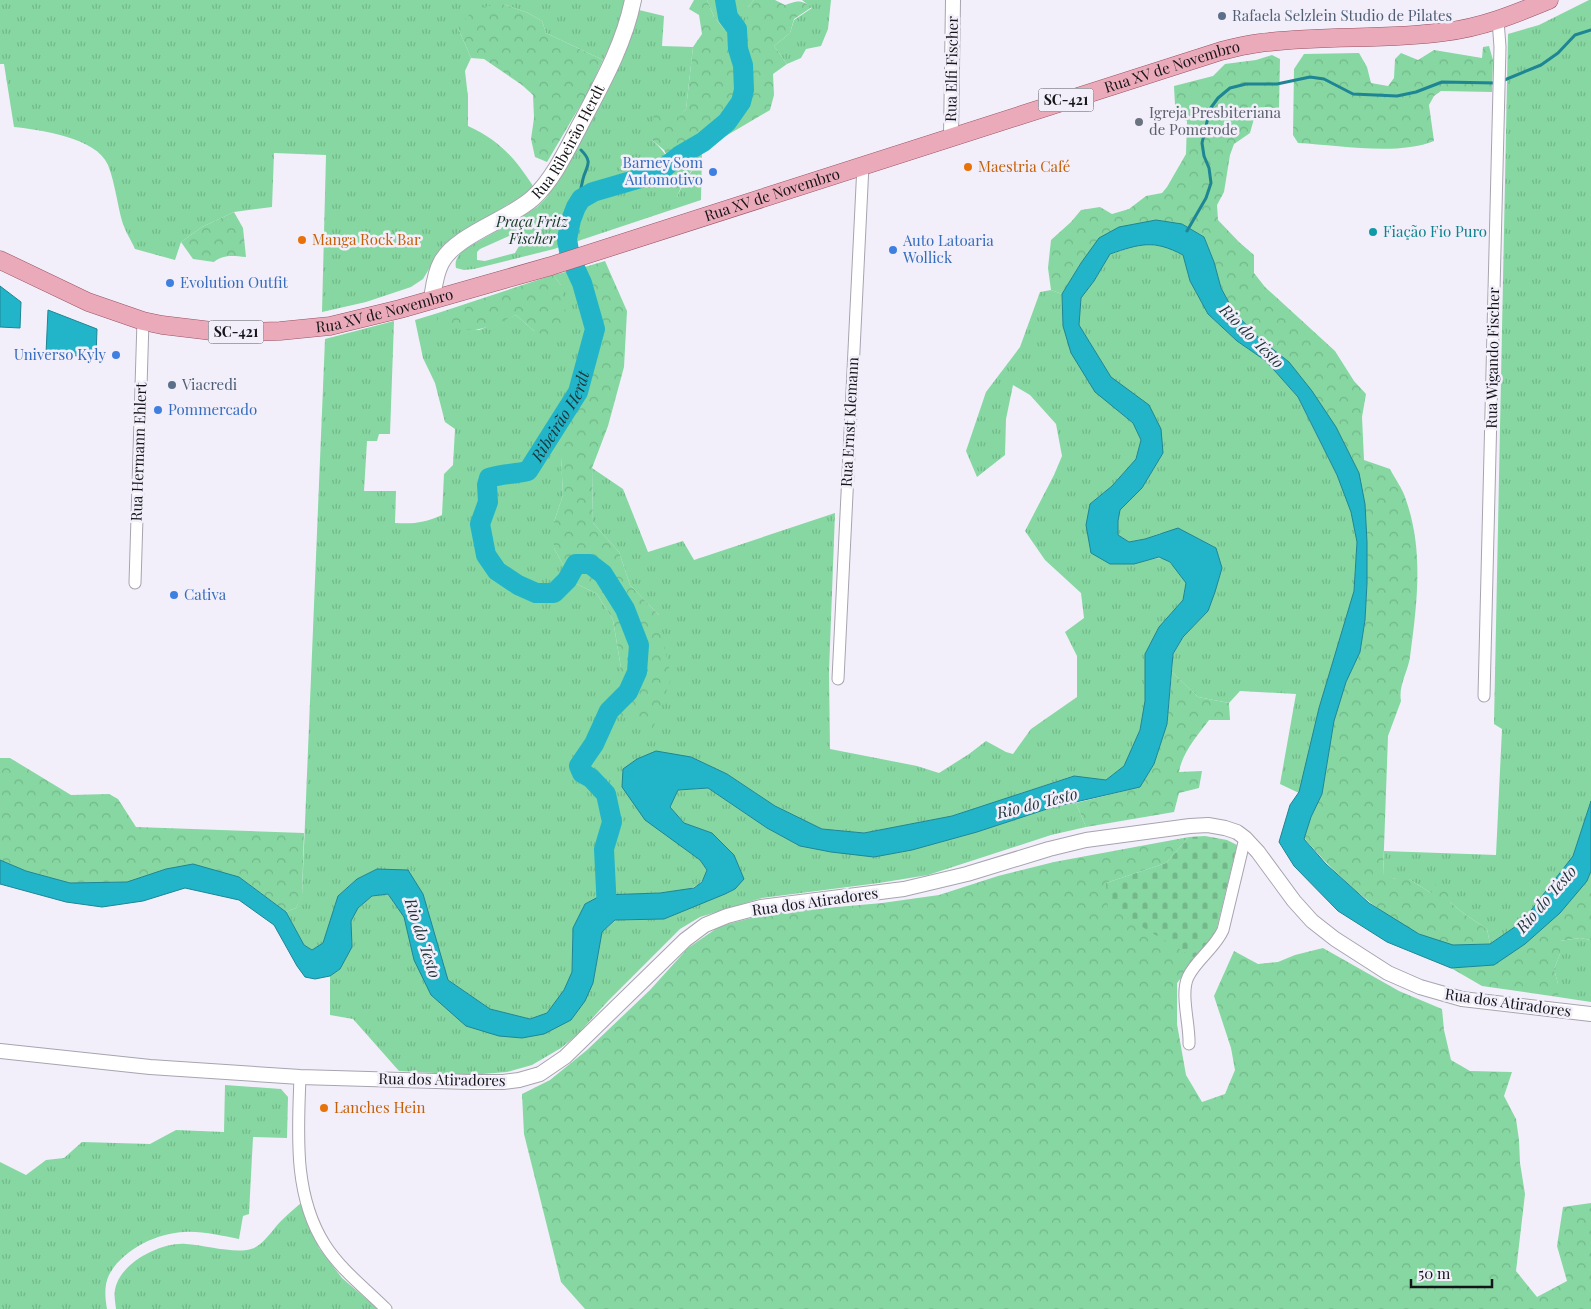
<svg xmlns="http://www.w3.org/2000/svg" width="1591" height="1309" font-family="'Playfair Display',serif">
<style>
.grass{fill:url(#grass-tufts);fill-rule:evenodd}
.forest{fill:url(#forest-crowns)}
.cemetery{fill:url(#cemetery-stones)}
.water{fill:#22b5c9;stroke:#1e8594}
.lines{fill:none;stroke-linecap:round;stroke-linejoin:round}
.stream{stroke:#1e8594;stroke-width:3}
.river{stroke:#22b5c9;stroke-width:20}
.minor-casing{stroke:#a7a4af;stroke-width:13}
.tertiary-casing{stroke:#a7a4af;stroke-width:16}
.secondary-casing{stroke:#a7a4af;stroke-width:18}
.primary-casing{stroke:#985163;stroke-width:19}
.minor{stroke:#fff;stroke-width:11}
.tertiary{stroke:#fff;stroke-width:14}
.secondary{stroke:#fff;stroke-width:16}
.primary{stroke:#ebaaba;stroke-width:18}
.service-dot{fill:#5c6f8a;stroke:#f2effa;stroke-width:2}
.worship-dot{fill:#6b7280;stroke:#f2effa;stroke-width:2}
.food-dot{fill:#e8710a;stroke:#f2effa;stroke-width:2}
.shop-dot{fill:#3f7fe0;stroke:#f2effa;stroke-width:2}
.culture-dot{fill:#0f9aa8;stroke:#f2effa;stroke-width:2}
.labels{text-anchor:middle;stroke-width:5;stroke-linejoin:round;paint-order:stroke}
.shield{fill:#f2effa;stroke:#57565c;stroke-width:1}
.shield-label{font-size:14px;font-weight:bold;fill:#151418}
.service-label{font-size:15px;fill:#4e5e75;stroke:#f2effa;text-anchor:start}
.street-label{font-size:15px;fill:#151418;stroke:#f2effa}
.worship-label{font-size:15px;fill:#5b616d;stroke:#f2effa;text-anchor:start}
.shop-label{font-size:15px;fill:#366cbe;stroke:#f2effa;text-anchor:start}
.food-label{font-size:15px;fill:#c56008;stroke:#f2effa;text-anchor:start}
.park-label{font-size:15px;font-style:italic;fill:#133822;stroke:#f2effa}
.culture-label{font-size:15px;fill:#0d838f;stroke:#f2effa;text-anchor:start}
.water-label{font-size:16px;font-style:italic;fill:#1d3438;stroke:#f2effa}
</style>
<defs>
<pattern id="grass-tufts" width="24" height="20" patternUnits="userSpaceOnUse" patternTransform="scale(1.25)"><rect width="24" height="20" fill="#86d7a1"/><path d="M3 7l-1-3M5 7V3M7 7l1-3M15 17l-1-3M17 17v-4M19 17l1-3" fill="none" stroke="#73b88a"/></pattern>
<pattern id="forest-crowns" width="20" height="18" patternUnits="userSpaceOnUse" patternTransform="scale(1.25)"><rect width="20" height="18" fill="#86d7a1"/><path d="M2 6a3 3 0 1 1 6 0M12 15a3 3 0 1 1 6 0" fill="none" stroke="#73b88a"/></pattern>
<pattern id="cemetery-stones" width="16" height="16" patternUnits="userSpaceOnUse" patternTransform="scale(1.25)"><rect width="16" height="16" fill="#86d7a1"/><path d="M2 7V4a2 2 0 0 1 4 0v3zM10 15v-3a2 2 0 0 1 4 0v3z" fill="#73b88a"/></pattern>
</defs>
<rect width="100%" height="100%" fill="#f2effa"/>
<path class="grass" d="M 0,0 L 626,0 L 614,37 L 603,60 L 546,33 L 542,21 L 528,13 L 503,4 L 458,28 L 471,58 L 465,71 L 468,97 L 468,126 C 500,141 514,157 533,186 L 525,194 L 444,244 L 423,279 L 411,287 L 366,302 L 322,312 L 326,155 L 274,153 L 272,207 L 234,212 L 202,227 L 181,242 L 175,260 L 135,249 C 131,240 125,231 122,221 C 117,203 115,183 108,165 C 96,137 40,130 14,127 L 4,64 L 0,64 Z
M 707,0 L 754,0 L 748,7 L 748,23 L 725,30 L 714,17 Z
M 802,0 L 831,0 L 828,29 L 821,46 L 806,49 L 801,58 L 787,64 L 774,46 L 790,33 L 794,20 L 812,8 Z
M 1589,0 L 1591,0 L 1591,801 L 1573,856 L 1522,922 L 1490,944 L 1487,929 L 1463,913 L 1450,902 L 1431,893 L 1409,879 L 1396,879 L 1383,876 L 1384,851 L 1496,855 L 1502,729 L 1494,724 L 1508,34 L 1539,25 Z
M 639,10 L 664,16 L 662,46 L 693,47 L 686,109 L 675,122 L 662,109 L 652,140 C 673,159 674,170 677,197 C 684,179 697,168 702,150 L 701,200 L 554,249 L 474,269 L 464,270 L 456,268 C 454,259 459,255 465,249 L 521,217 L 537,207 L 547,197 L 576,147 L 630,38 ZM 509,236 C 515,237 517,240 519,246 L 515,253 L 485,261 L 477,260 L 477,252 L 480,249 Z
M 1143,244 L 1168,247 L 1183,255 L 1190,281 L 1208,314 L 1237,341 L 1266,361 L 1298,397 L 1337,475 L 1351,512 L 1357,542 L 1354,591 L 1319,708 L 1299,793 L 1280,784 L 1296,694 L 1240,691 L 1229,703 L 1198,697 L 1172,672 L 1173,655 L 1183,637 L 1208,611 L 1215,592 L 1222,568 L 1216,548 L 1197,538 L 1161,533 L 1145,539 L 1129,542 L 1118,535 L 1118,521 L 1120,510 L 1142,488 L 1163,453 L 1111,377 L 1079,325 L 1081,298 L 1094,281 L 1110,254 Z
M 578,269 L 596,324 L 595,342 L 583,392 L 569,414 L 556,427 L 561,457 L 563,495 L 554,522 L 554,548 L 562,563 L 577,584 L 597,594 L 613,620 L 621,668 L 659,615 L 630,585 L 619,552 L 593,523 L 592,468 L 623,489 L 648,552 L 683,541 L 694,560 L 835,513 L 829,672 L 830,749 L 917,766 L 939,773 L 969,754 L 986,741 L 1006,752 L 1013,754 L 1031,729 L 1077,697 L 1077,656 L 1065,632 L 1084,618 L 1081,593 L 1045,560 L 1025,531 L 1054,475 L 1062,456 L 1056,424 L 1030,395 L 1013,385 L 1006,419 L 1005,455 L 977,477 L 966,451 L 986,392 L 1020,347 L 1040,292 L 1051,290 L 1062,294 L 1063,326 L 1116,409 L 1133,423 L 1141,440 L 1136,459 L 1112,486 L 1090,504 L 1134,564 C 1168,554 1165,555 1186,583 L 1183,600 L 1159,627 L 1145,654 L 1145,701 L 1140,730 L 1124,766 L 1106,780 L 1073,776 L 952,816 L 864,833 L 822,829 L 775,806 L 727,774 L 691,757 L 637,759 L 679,844 L 700,860 L 707,870 C 704,877 703,882 696,886 C 681,895 623,894 602,895 L 573,928 L 572,972 L 564,990 L 547,1013 L 530,1019 L 490,1009 L 448,980 L 423,894 L 377,869 L 357,879 L 338,896 L 323,943 L 312,950 L 304,945 L 286,912 L 296,908 L 302,895 L 325,339 L 394,321 L 390,434 L 379,434 L 377,441 L 367,441 L 364,491 L 396,491 L 395,523 C 414,524 424,523 442,515 L 444,474 L 453,465 L 455,429 L 445,422 L 435,383 L 423,358 L 415,320 L 438,313 L 438,321 L 479,330 L 516,315 L 534,331 L 561,285 L 553,275 Z
M 708,788 L 767,828 L 800,846 L 874,857 L 912,850 L 977,832 L 1050,808 L 1076,803 L 1086,827 L 1051,835 L 928,875 L 879,883 L 762,898 L 700,917 L 680,929 L 608,1001 L 577,1035 L 561,1048 L 532,1065 L 507,1072 L 470,1075 L 399,1071 L 353,1019 L 330,1015 L 330,976 L 340,969 L 352,947 L 351,921 L 358,908 L 372,896 L 388,894 L 404,917 L 414,960 L 522,1038 L 593,983 L 602,932 L 616,920 L 664,919 L 735,889 L 734,855 L 712,833 L 684,823 L 670,807 L 678,790 Z
M 1580,938 L 1591,940 L 1591,1002 L 1558,997 L 1558,984 L 1554,969 L 1560,954 L 1560,941 Z
M 225,1085 L 281,1089 L 288,1097 L 287,1138 L 253,1137 L 249,1214 L 243,1216 L 239,1239 C 222,1236 202,1231 185,1232 C 157,1233 123,1249 109,1275 C 104,1285 105,1298 107,1309 L 0,1309 L 0,1162 L 26,1175 L 46,1160 L 64,1158 L 82,1142 L 150,1144 L 176,1130 L 224,1132 Z
M 301,1203 L 319,1248 L 342,1278 L 378,1309 L 116,1309 C 115,1300 113,1292 117,1283 C 126,1260 163,1242 186,1244 C 204,1245 235,1254 251,1249 C 263,1246 272,1230 281,1221 C 287,1215 294,1209 301,1203 Z"/>
<path class="forest" d="M 694,0 L 707,0 L 714,17 L 725,30 L 747,23 L 748,7 L 754,0 L 775,0 L 785,5 C 799,0 800,0 812,7 L 794,19 L 790,33 L 774,46 L 787,64 L 773,74 L 774,95 L 770,110 L 702,150 L 699,161 L 683,182 L 677,197 L 668,191 L 664,178 L 674,169 L 664,150 L 652,140 L 654,110 L 662,108 L 675,121 L 686,109 L 693,47 L 702,34 L 699,15 L 689,9 Z
M 503,4 L 528,13 L 542,21 L 546,33 L 603,60 L 587,94 L 547,162 L 535,157 L 531,139 L 534,118 L 533,95 L 522,85 L 484,59 L 471,58 L 458,28 C 472,8 480,7 503,4 Z
M 1489,46 L 1493,60 L 1492,92 L 1441,91 L 1434,96 L 1429,105 L 1434,141 C 1398,156 1337,145 1298,143 L 1293,135 L 1294,69 L 1304,54 L 1359,53 L 1367,67 L 1371,83 L 1388,86 L 1394,78 L 1395,59 L 1401,53 L 1418,60 L 1434,50 L 1482,58 L 1483,47 Z
M 1272,55 L 1280,59 L 1279,109 L 1267,107 L 1257,108 L 1250,133 L 1234,144 L 1230,155 L 1224,192 L 1217,205 L 1218,220 L 1239,242 L 1254,255 L 1254,273 L 1265,287 L 1335,351 L 1354,381 L 1366,394 L 1362,417 L 1364,460 L 1390,469 C 1395,479 1403,489 1406,500 C 1424,551 1417,604 1410,657 C 1408,671 1398,687 1401,701 L 1388,736 L 1383,875 L 1396,879 L 1409,879 L 1431,893 L 1437,881 L 1446,886 L 1450,902 L 1463,913 L 1487,929 L 1490,944 C 1478,945 1463,947 1452,945 C 1396,933 1340,880 1304,838 L 1311,817 L 1322,794 L 1334,721 L 1346,682 L 1360,652 L 1365,620 L 1367,583 L 1367,542 L 1289,362 L 1260,339 L 1234,312 L 1221,288 L 1214,262 L 1204,237 L 1182,224 L 1081,263 L 1062,294 L 1051,290 L 1048,268 L 1051,240 L 1071,222 L 1081,210 L 1100,207 L 1112,214 L 1129,209 L 1146,196 L 1162,193 L 1167,187 L 1186,154 L 1187,121 L 1177,116 L 1175,105 L 1174,86 L 1213,76 L 1225,64 L 1256,60 Z
M 234,212 L 243,228 L 246,257 C 233,256 224,254 214,262 L 193,259 L 181,242 L 202,227 Z
M 605,261 L 627,311 L 624,367 L 608,426 L 592,468 L 593,523 L 619,552 L 630,585 L 659,615 L 671,679 L 651,734 L 606,706 L 621,668 L 613,620 L 597,594 L 577,584 L 562,563 L 554,548 L 554,522 L 563,495 L 561,457 L 550,440 L 556,427 L 569,414 L 583,392 L 595,342 L 596,324 L 578,269 Z
M 553,275 L 561,285 L 567,320 L 559,332 L 549,337 L 534,331 L 516,315 C 486,329 470,337 438,321 L 438,313 Z
M 1172,672 L 1198,697 L 1229,703 L 1230,720 L 1209,720 C 1197,736 1182,753 1179,772 L 1202,771 L 1199,788 L 1179,793 L 1174,812 L 1086,827 L 1076,803 L 1140,787 L 1154,764 L 1167,724 Z
M 0,758 L 10,758 L 71,795 L 109,794 L 118,799 L 136,827 L 304,833 L 302,896 L 296,908 L 286,912 L 239,877 L 166,869 L 127,882 L 70,883 L 26,871 L 0,860 Z
M 1189,837 L 1166,863 L 1106,883 L 1196,959 L 1177,983 L 1177,1024 L 1186,1075 L 1202,1102 L 1225,1094 L 1235,1070 L 1231,1048 L 1214,996 L 1234,951 L 1258,964 L 1278,962 L 1295,955 L 1323,948 L 1399,991 L 1442,1009 L 1444,1030 L 1451,1060 L 1470,1071 L 1512,1072 L 1504,1096 L 1516,1119 L 1519,1140 L 1520,1163 L 1525,1194 L 1516,1271 L 1537,1297 L 1567,1281 L 1557,1246 L 1563,1207 L 1591,1203 L 1591,1309 L 585,1309 L 561,1282 L 524,1134 L 522,1094 L 550,1080 L 587,1050 L 650,990 L 688,948 L 720,926 L 771,913 L 882,903 L 939,895 L 998,876 L 1054,862 Z
M 1591,871 L 1591,940 L 1580,938 L 1560,941 L 1560,954 L 1554,969 L 1558,984 L 1558,997 L 1482,986 L 1451,968 L 1494,965 L 1587,881 Z"/>
<path class="cemetery" d="M 1205,836 L 1227,840 L 1237,845 L 1215,936 L 1196,959 L 1107,906 L 1106,883 L 1166,863 L 1189,837 Z"/>
<path class="water" d="M 1156,220 L 1182,224 L 1204,237 L 1214,262 L 1221,288 L 1234,312 L 1260,339 L 1289,362 L 1312,391 L 1336,427 L 1359,473 L 1365,504 L 1367,542 L 1367,583 L 1365,620 L 1360,652 L 1346,682 L 1334,721 L 1322,794 L 1311,817 L 1304,839 L 1326,864 L 1369,903 L 1419,934 L 1453,945 L 1490,944 L 1522,922 L 1573,856 L 1591,801 L 1591,871 L 1587,881 L 1560,913 L 1525,944 L 1494,965 L 1451,968 L 1387,942 L 1338,911 L 1294,866 L 1279,842 L 1290,805 L 1299,792 L 1319,708 L 1354,591 L 1357,542 L 1351,512 L 1337,475 L 1298,397 L 1266,361 L 1237,341 L 1208,314 L 1190,281 L 1183,255 C 1153,239 1140,244 1110,254 L 1094,281 L 1081,298 L 1079,325 L 1111,377 L 1149,405 L 1161,429 L 1163,453 L 1142,488 L 1120,510 L 1118,521 L 1118,535 L 1129,542 L 1145,539 L 1178,528 L 1216,548 L 1222,568 L 1215,592 L 1208,611 L 1183,637 L 1173,654 L 1167,724 L 1154,764 L 1140,787 L 1050,808 L 977,832 L 912,850 L 874,857 L 831,852 L 800,846 L 767,828 L 708,788 L 678,790 L 670,807 L 684,823 L 712,833 L 734,855 L 744,879 L 735,889 L 725,894 L 664,919 L 615,920 L 602,932 L 593,983 L 585,1001 L 571,1020 L 544,1034 L 522,1038 L 499,1036 L 466,1026 L 431,995 L 414,960 L 404,917 L 388,894 L 372,896 L 358,908 L 351,921 L 352,947 L 340,969 L 330,976 L 315,979 L 305,977 L 297,966 L 274,925 L 239,900 L 185,888 L 143,901 L 102,907 L 66,902 L 0,884 L 0,860 L 26,871 L 70,883 L 127,882 L 166,869 L 193,864 L 239,877 L 286,912 L 304,945 L 312,950 L 323,943 L 338,896 L 357,879 L 377,869 L 408,870 L 423,894 L 448,980 L 490,1009 L 530,1019 L 547,1013 L 564,990 L 572,972 L 573,928 L 585,904 L 602,895 L 660,893 L 694,888 L 702,882 L 707,870 L 700,860 L 645,820 L 622,787 L 623,769 L 637,759 L 656,751 L 691,757 L 727,774 L 775,806 L 822,829 L 864,833 L 952,816 L 1074,776 L 1106,780 L 1124,766 L 1140,730 L 1145,701 L 1145,654 L 1159,627 L 1183,600 L 1186,583 L 1170,562 L 1159,557 L 1134,564 L 1110,564 L 1091,553 L 1086,525 L 1090,504 L 1112,486 L 1136,459 L 1141,440 L 1133,423 L 1095,392 L 1071,353 L 1063,326 L 1062,294 L 1081,263 L 1099,238 L 1119,227 Z
M 0,286 L 21,302 L 20,328 L 0,327 Z
M 48,310 L 97,329 L 96,357 L 46,354 Z"/>
<g class="lines">
<path class="stream" d="M 1502,81 L 1541,65 L 1558,53 L 1575,35 L 1591,30
M 581,199 C 580,192 581,186 583,179 C 586,166 594,163 581,150
M 1187,231 L 1206,198 L 1211,183 L 1209,168 L 1204,156 L 1202,143 L 1210,109 L 1218,98 L 1230,88 L 1246,84 L 1277,84 L 1310,77 L 1324,79 L 1353,94 L 1397,96 L 1416,92 L 1442,82 L 1496,83"/>
<path class="river" id="s1" d="M 607,910 L 604,849 L 612,822 L 606,794 L 591,778 L 582,773 L 579,766 L 594,744 L 609,711 L 628,692 L 637,672 L 639,645 L 625,609 L 603,574 L 590,564 L 576,564 L 567,580 L 554,593 L 536,593 L 518,585 L 497,571 L 486,555 L 480,524 L 488,502 L 487,485 L 489,478 C 500,474 515,474 528,471 L 578,392 L 595,329 L 582,283 L 570,257 L 567,239 L 571,220 L 576,207 L 581,199 L 593,192 L 648,176 L 665,167 L 679,156 L 703,142 L 727,122 L 741,102 L 744,90 L 743,65 L 738,49 L 737,29 L 728,17 L 725,0"/>
<defs>
<path id="minor" d="M 135,583 L 143,321
M 838,679 L 863,165
M 1484,696 L 1500,47 L 1498,20
M 1189,1044 C 1190,1025 1180,994 1188,977 C 1196,960 1215,948 1223,930 L 1245,838
M 300,1077 C 298,1133 293,1195 325,1245 C 341,1270 365,1288 386,1309"/>
<path id="tertiary" d="M 951,137 L 953,0
M 0,1051 L 150,1067 L 300,1077 L 470,1082 L 503,1082 L 519,1080 L 540,1074 L 565,1057 L 685,940 L 705,925 L 727,916 L 761,907 L 904,889 L 967,874 L 1049,849 L 1086,840 L 1190,826 L 1208,825 L 1225,828 L 1237,832 L 1245,838 L 1258,852 L 1294,901 L 1312,921 L 1335,939 L 1388,973 L 1420,987 L 1462,999 L 1591,1014"/>
<g id="secondary">
<path id="s2" d="M 432,299 C 434,287 435,274 441,263 C 455,235 509,220 533,198 C 553,180 568,148 580,125 C 601,85 624,45 633,0"/>
</g>
<g id="primary">
<path id="s3" d="M 0,260 L 88,302 L 143,321 L 162,325 L 212,331 L 245,332 L 280,331 L 330,326 L 400,309 L 551,266 L 1221,51 C 1237,47 1253,43 1269,42 C 1327,35 1386,40 1444,32 C 1481,28 1515,14 1549,0"/>
</g>
</defs>
<use href="#minor" class="minor-casing"/>
<use href="#tertiary" class="tertiary-casing"/>
<use href="#secondary" class="secondary-casing"/>
<use href="#primary" class="primary-casing"/>
<use href="#minor" class="minor"/>
<use href="#tertiary" class="tertiary"/>
<use href="#secondary" class="secondary"/>
<use href="#primary" class="primary"/>
</g>
<g class="service-dot">
<circle cx="1222" cy="16" r="5"/>
<circle cx="172" cy="385" r="5"/>
</g>
<circle class="worship-dot" cx="1139" cy="122" r="5"/>
<g class="food-dot">
<circle cx="968" cy="167" r="5"/>
<circle cx="302" cy="240" r="5"/>
<circle cx="324" cy="1108" r="5"/>
</g>
<g class="shop-dot">
<circle cx="713" cy="172" r="5"/>
<circle cx="893" cy="250" r="5"/>
<circle cx="170" cy="283" r="5"/>
<circle cx="116" cy="355" r="5"/>
<circle cx="158" cy="410" r="5"/>
<circle cx="174" cy="595" r="5"/>
</g>
<circle class="culture-dot" cx="1373" cy="232" r="5"/>
<g class="labels">
<g class="shield">
<rect x="1038.5" y="88.5" width="55" height="23" rx="4"/>
<rect x="208.5" y="320.5" width="55" height="23" rx="4"/>
</g>
<g class="shield-label">
<text x="1066" y="105">SC-421</text>
<text x="236" y="337">SC-421</text>
</g>
<g class="service-label">
<text x="1232" y="21">Rafaela Selzlein Studio de Pilates</text>
<text x="182" y="390">Viacredi</text>
</g>
<g class="street-label">
<text dy="5" stroke="none"><textPath href="#s3" startOffset="1225">Rua XV de Novembro</textPath></text>
<text transform="translate(952 69) rotate(-89)" y="5">Rua Elfi Fischer</text>
<text dy="5" stroke="none"><textPath href="#s2" startOffset="218">Rua Ribeirão Herdt</textPath></text>
<text dy="5" stroke="none"><textPath href="#s3" startOffset="805">Rua XV de Novembro</textPath></text>
<text dy="5" stroke="none"><textPath href="#s3" startOffset="400">Rua XV de Novembro</textPath></text>
<text transform="translate(1493 358) rotate(-89)" y="5">Rua Wigando Fischer</text>
<text transform="translate(850 422) rotate(-87)" y="5">Rua Ernst Klemann</text>
<text transform="translate(139 452) rotate(-88)" y="5">Rua Hermann Ehlert</text>
<text transform="translate(815 902) rotate(-8)" y="5">Rua dos Atiradores</text>
<text transform="translate(1508 1003) rotate(8)" y="5">Rua dos Atiradores</text>
<text transform="translate(442 1080) rotate(1)" y="5">Rua dos Atiradores</text>
</g>
<g class="worship-label">
<text x="1149" y="118">Igreja Presbiteriana<tspan x="1149" dy="17">de Pomerode</tspan></text>
</g>
<g class="shop-label">
<text x="703" y="168" text-anchor="end">Barney Som<tspan x="703" dy="17">Automotivo</tspan></text>
<text x="903" y="246">Auto Latoaria<tspan x="903" dy="17">Wollick</tspan></text>
<text x="180" y="288">Evolution Outfit</text>
<text x="106" y="360" text-anchor="end">Universo Kyly</text>
<text x="168" y="415">Pommercado</text>
<text x="184" y="600">Cativa</text>
</g>
<g class="food-label">
<text x="978" y="172">Maestria Café</text>
<text x="312" y="245">Manga Rock Bar</text>
<text x="334" y="1113">Lanches Hein</text>
</g>
<g class="park-label">
<text x="532" y="227">Praça Fritz<tspan x="532" dy="17">Fischer</tspan></text>
</g>
<g class="culture-label">
<text x="1383" y="237">Fiação Fio Puro</text>
</g>
<g class="water-label">
<text transform="translate(1252 336) rotate(45)" y="6">Rio do Testo</text>
<text dy="6" stroke="none"><textPath href="#s1" startOffset="709">Ribeirão Herdt</textPath></text>
<text transform="translate(1037 803) rotate(-14)" y="6">Rio do Testo</text>
<text transform="translate(1546 899) rotate(-49)" y="6">Rio do Testo</text>
<text transform="translate(423 938) rotate(72)" y="6">Rio do Testo</text>
</g>
</g>
<path d="M1411 1279v8h81v-8" fill="none" stroke="#151418" stroke-width="2.5"/>
<text x="1418" y="1279" font-size="15" fill="#151418" stroke="#f2effa" stroke-width="4" paint-order="stroke">50 m</text>
</svg>
